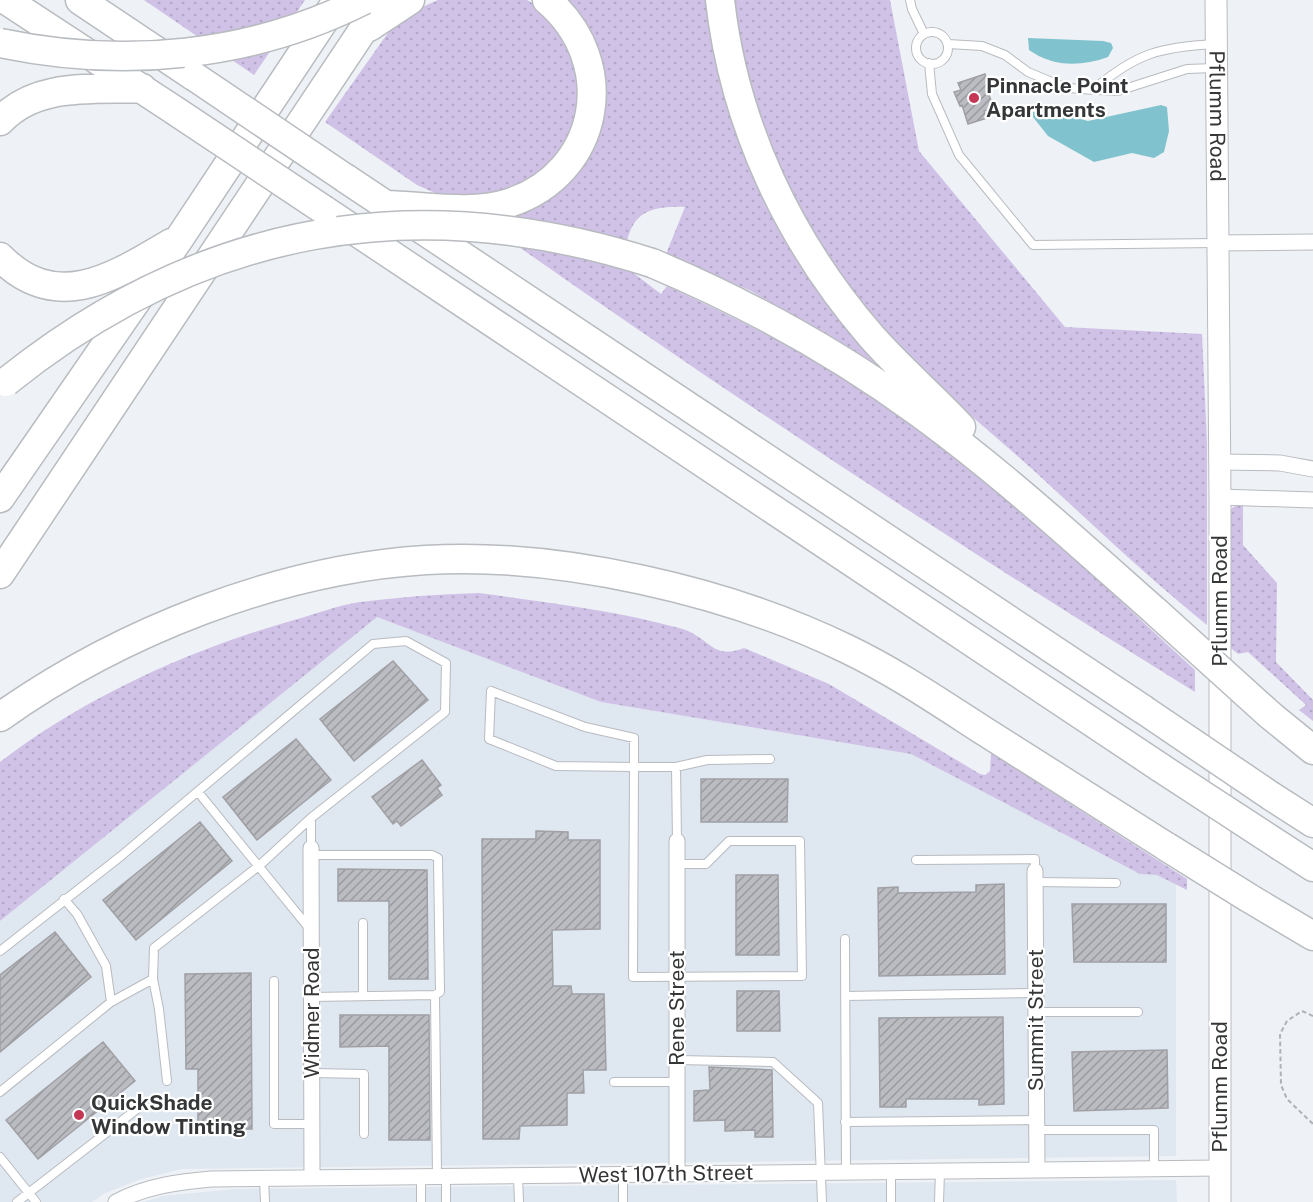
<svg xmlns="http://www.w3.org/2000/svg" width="1313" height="1202" font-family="'Public Sans',sans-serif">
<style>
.built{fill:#dfe7f1}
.grass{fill:url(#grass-dots)}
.water{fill:#80c3ce}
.building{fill:url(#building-hatch);stroke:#a0a0a5;stroke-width:1.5}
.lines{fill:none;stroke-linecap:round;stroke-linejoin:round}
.service-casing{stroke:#b8bbbf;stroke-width:10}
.minor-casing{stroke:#b8bbbf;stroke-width:17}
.secondary-casing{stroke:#b8bbbf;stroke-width:23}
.motorway-casing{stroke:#b8bbbf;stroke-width:31}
.path{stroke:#afb1b4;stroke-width:2;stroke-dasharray:4.5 3;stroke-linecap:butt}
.service{stroke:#fff;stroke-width:8}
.minor{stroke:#fff;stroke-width:15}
.secondary{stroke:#fff;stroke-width:21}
.motorway{stroke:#fff;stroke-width:28}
.motorway-bridge-casing{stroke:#b8bbbf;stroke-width:31;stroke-linecap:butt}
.motorway-bridge{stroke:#fff;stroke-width:28}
.poi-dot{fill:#c53554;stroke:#fff;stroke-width:2}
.labels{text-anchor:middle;stroke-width:4.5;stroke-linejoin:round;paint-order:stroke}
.poi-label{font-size:21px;font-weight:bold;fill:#353637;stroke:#fff;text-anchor:start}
.street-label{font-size:21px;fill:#353637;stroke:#fff}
</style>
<defs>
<pattern id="grass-dots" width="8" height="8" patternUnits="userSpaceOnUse" patternTransform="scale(1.5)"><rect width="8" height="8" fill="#d0c2e7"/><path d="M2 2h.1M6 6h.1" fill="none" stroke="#b3a7c7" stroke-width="1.8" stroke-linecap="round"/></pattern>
<pattern id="building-hatch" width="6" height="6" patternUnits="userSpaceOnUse" patternTransform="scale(1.5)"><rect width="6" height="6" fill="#bbbcc1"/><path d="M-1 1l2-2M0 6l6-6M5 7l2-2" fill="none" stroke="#999a9e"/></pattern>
</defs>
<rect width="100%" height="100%" fill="#eef1f5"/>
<path class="built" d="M 377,617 L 601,702 L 911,754 L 1140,874 L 1157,875 L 1176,884 L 1176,1156 L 182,1169 L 141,1179 L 105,1193 L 92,1202 L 0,1202 L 0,921 Z
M 1176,1180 L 1177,1202 L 143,1202 L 163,1196 L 235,1189 Z"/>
<path class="grass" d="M 144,0 L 305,0 L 254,75 Z
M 438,0 L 527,0 L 548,12 L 580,70 L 578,129 L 549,173 L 506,193 L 459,198 L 435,193 L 417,185 L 325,122 L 390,30 L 418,9 Z
M 559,0 L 709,0 L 716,43 L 877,359 L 873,364 L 751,291 L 666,254 L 685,207 C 638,205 628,220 623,265 L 661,294 L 667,286 C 731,316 793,346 853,383 C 978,463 1086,570 1195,670 L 1195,692 C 965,550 740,402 519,247 L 505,216 L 590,144 Z
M 733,0 L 890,0 L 919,151 L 1065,327 L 1202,334 L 1207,443 L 1207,625 C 1146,576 1089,521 1031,468 C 990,431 946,396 907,356 C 816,260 747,133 733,0 Z
M 1243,504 L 1243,545 L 1277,583 L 1276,662 L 1313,700 L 1313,721 L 1299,710 L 1306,705 L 1248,652 L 1238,654 L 1226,644 L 1230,512 L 1233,507 Z
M 479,593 C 545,602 614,610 679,628 C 710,636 711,661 744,648 L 829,684 L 980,774 L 985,775 L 990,771 L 991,753 L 1187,879 L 1187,890 L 1157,875 L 1140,874 L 911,754 L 601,702 L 377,617 L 0,921 L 0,762 C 87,696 189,650 294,620 C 316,614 338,605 360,602 C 400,597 439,594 479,593 Z"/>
<path class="water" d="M 1028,38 L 1103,41 L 1111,43 L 1113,48 L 1108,57 C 1080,67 1053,67 1029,50 Z
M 1161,105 L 1167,107 L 1169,131 L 1164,152 L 1154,158 L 1132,153 L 1094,162 L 1048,136 L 1033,117 L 1033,112 L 1043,110 L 1057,112 L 1088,121 Z"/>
<path class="building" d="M 985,74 L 991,90 L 987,90 L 994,108 L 984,111 L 987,118 L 968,124 L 962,105 L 960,106 L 954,92 L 961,90 L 958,83 Z
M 393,661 L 428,700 L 354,761 L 320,719 Z
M 296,739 L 331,780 L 257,840 L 223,797 Z
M 422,760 L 441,785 L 437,788 L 442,795 L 401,826 L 397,821 L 393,824 L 372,797 Z
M 701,779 L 788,779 L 787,822 L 701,822 Z
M 200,822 L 232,861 L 136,940 L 103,900 Z
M 536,831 L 568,832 L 568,840 L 600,840 L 600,929 L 552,930 L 553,986 L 571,986 L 572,994 L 604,994 L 606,1070 L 583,1070 L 584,1093 L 567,1093 L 567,1125 L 520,1126 L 519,1139 L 483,1139 L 482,839 L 536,839 Z
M 338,869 L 427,870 L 428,979 L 389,979 L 389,901 L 338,901 Z
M 736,875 L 778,875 L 779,955 L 736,955 Z
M 1004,884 L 1005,974 L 879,976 L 878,888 L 898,887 L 898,893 L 976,892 L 976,885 Z
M 1072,904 L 1166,904 L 1166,962 L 1074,962 Z
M 55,932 L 91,977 L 0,1052 L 0,975 Z
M 251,973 L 252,1129 L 198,1129 L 198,1069 L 186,1069 L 185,974 Z
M 737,991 L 779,991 L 780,1031 L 737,1031 Z
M 340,1015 L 429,1015 L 430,1140 L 389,1140 L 389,1046 L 340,1047 Z
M 1003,1017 L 1004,1104 L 979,1105 L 979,1099 L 906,1099 L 906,1107 L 880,1107 L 879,1018 Z
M 103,1042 L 135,1081 L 38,1159 L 6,1120 Z
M 1167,1050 L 1168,1108 L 1074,1111 L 1072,1052 Z
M 709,1067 L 772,1070 L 773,1137 L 755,1137 L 755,1130 L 725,1131 L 725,1120 L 694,1121 L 694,1091 L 710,1090 Z"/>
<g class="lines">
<defs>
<path id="service" d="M 910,0 L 912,9 L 924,34
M916 48a16 16 0 1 1 32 0a16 16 0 1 1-32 0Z
M 948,44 L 982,46 L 1005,55 L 1028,72 L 1064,87 L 1078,89 L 1118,91 L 1187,69 L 1214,68
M 929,63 L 932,94 L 959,155 L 1033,245 L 1216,243
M 1094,89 C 1137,53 1160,47 1215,44
M 676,767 L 634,767 L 634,738 L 585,727 L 491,691 L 489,739 L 556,766 L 634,767 L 633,977 L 802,976 L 800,841 L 729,841 L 706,864 L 676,864
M 198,792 L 309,928
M 677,841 L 676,767 L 707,760 L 770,759
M 311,855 L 432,855 L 438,858 L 440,992 L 435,995 L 312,997
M 916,860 L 1035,859 L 1035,871
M 1035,882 L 1116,883
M 845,939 L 846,1172
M 0,951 L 121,856 L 373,644 L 406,641 L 446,663 L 445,712 L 311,818 L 311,848
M 153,979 L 159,1009 L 167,1081
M 274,981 L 274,1124 L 312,1124
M 435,995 L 437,1177
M 363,996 L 363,923
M 845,996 L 1036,993
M 111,1002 L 153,979 L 154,948 L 260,865 L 311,818
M 1036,1012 L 1138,1012
M 678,1060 L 773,1062 L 818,1103 L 822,1202
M 312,1073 L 364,1074 L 364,1134
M 614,1082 L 678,1082
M 0,1092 L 111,1002 L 106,966 L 77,914 L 64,899
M 845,1122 L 1037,1120
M 1037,1130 L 1154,1130 L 1154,1169
M 0,1157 L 36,1202
M 891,1172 L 891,1202
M 623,1175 L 623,1202
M 518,1176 L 519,1202
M 421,1177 L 421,1202
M 446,1177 L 446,1202
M 264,1179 L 265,1202
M 17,1202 L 137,1109
M 939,1202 L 940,1171"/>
<path id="minor" d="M 1217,243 L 1313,242
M 1220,462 L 1280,463 L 1313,469
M 1220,497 L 1313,500
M 677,841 L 677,1174
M 311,848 L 312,1178
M 1035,871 L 1037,1169
M 116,1202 C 146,1186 178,1182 211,1179 L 1220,1168"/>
<g id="secondary">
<path id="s1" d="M 1216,0 L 1220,497 L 1220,1202"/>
</g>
<path id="motorway" d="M 6,0 L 174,110
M 80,0 L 195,77
M 720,0 C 734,125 789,241 871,336 C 899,368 932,396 961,427
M 369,27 L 410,0
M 0,121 C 37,82 92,90 142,88
M 345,178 L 1144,710
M 387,205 C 425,206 472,215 509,203 C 601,173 620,62 547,0
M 324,210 L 1161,768
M 0,257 C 57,315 115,276 171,243
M 652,263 C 747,303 836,352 918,412 C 1002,473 1078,543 1155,611
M 0,498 L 179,239 L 335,4
M 0,574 L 383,0
M 1270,715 L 1313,750
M 0,717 C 120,632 279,569 426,560 C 559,552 728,591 847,649 C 895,672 939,702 984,731 C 1045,770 1106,808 1167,847
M 1271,796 L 1313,823
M 1282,847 L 1313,867
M 1249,898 L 1313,936"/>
</defs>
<use href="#service" class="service-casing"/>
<use href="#minor" class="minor-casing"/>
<use href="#secondary" class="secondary-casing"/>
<use href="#motorway" class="motorway-casing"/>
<path class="path" d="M 1313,1016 L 1302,1011 L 1287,1021 L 1280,1034 L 1281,1085 L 1287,1099 L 1313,1124"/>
<use href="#service" class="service"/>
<use href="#minor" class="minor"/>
<use href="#secondary" class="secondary"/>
<use href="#motorway" class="motorway"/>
<defs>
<path id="motorway-bridge" d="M 0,43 C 123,69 251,57 364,0
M 195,77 L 345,178
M 174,110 L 324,210
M 6,382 C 201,225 415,187 652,263
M 1155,611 L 1270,715
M 1144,710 L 1271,796
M 1161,768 L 1282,847
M 1167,847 L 1249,898"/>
</defs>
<use href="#motorway-bridge" class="motorway-bridge-casing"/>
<use href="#motorway-bridge" class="motorway-bridge"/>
</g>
<g class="poi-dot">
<circle cx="974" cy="98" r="6"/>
<circle cx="79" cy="1115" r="6"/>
</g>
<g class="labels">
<g class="poi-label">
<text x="986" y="93">Pinnacle Point<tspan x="986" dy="24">Apartments</tspan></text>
<text x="91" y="1110">QuickShade<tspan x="91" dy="24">Window Tinting</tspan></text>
</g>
<g class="street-label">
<text dy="7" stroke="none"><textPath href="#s1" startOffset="116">Pflumm Road</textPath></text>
<text transform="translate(1220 601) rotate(-90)" y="7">Pflumm Road</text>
<text transform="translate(677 1008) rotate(-90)" y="7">Rene Street</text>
<text transform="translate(312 1013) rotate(-90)" y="7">Widmer Road</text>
<text transform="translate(1036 1020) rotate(-90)" y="7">Summit Street</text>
<text transform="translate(1220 1087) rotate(-90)" y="7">Pflumm Road</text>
<text transform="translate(666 1174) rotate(-1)" y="7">West 107th Street</text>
</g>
</g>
</svg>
